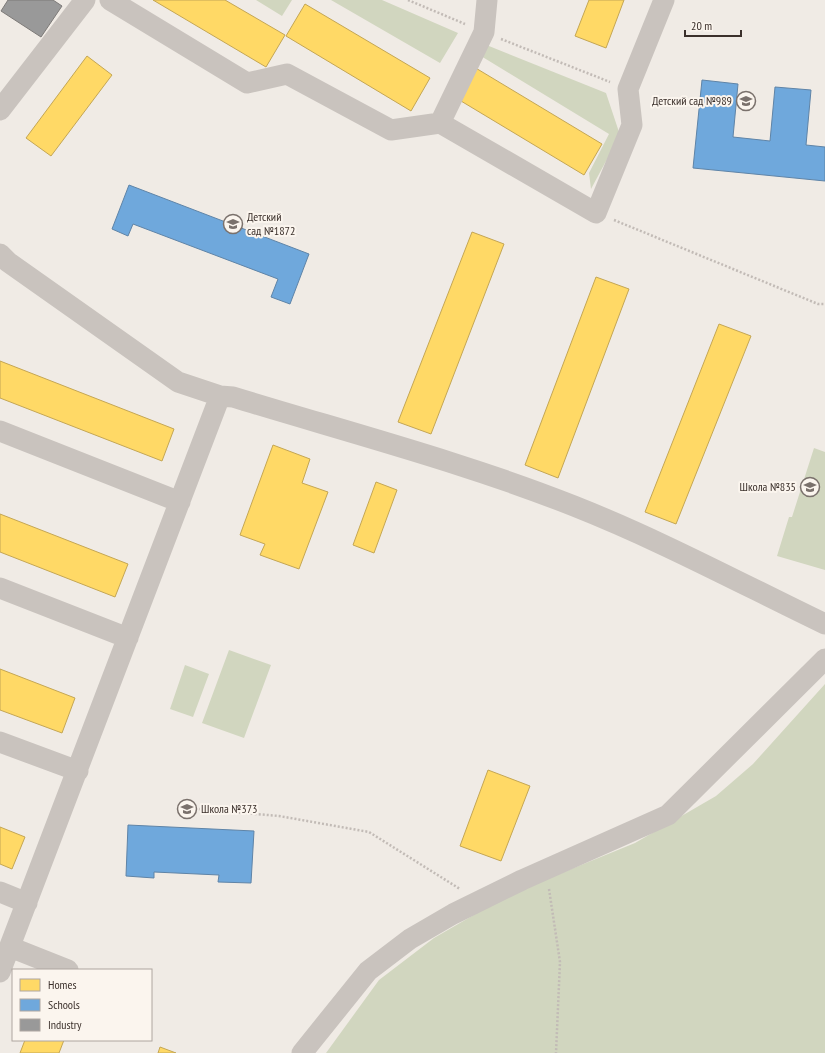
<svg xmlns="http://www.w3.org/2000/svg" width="825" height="1053" font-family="'PT Sans Narrow',sans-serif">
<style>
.green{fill:#d1d6bf}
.homes{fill:#ffd966;stroke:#c4a654}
.schools{fill:#6fa8dc;stroke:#5f84a7}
.industry{fill:#999;stroke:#7d7a78}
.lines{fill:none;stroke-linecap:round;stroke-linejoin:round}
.path{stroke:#c2bbb6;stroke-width:2.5;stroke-dasharray:2 2;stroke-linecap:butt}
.minor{stroke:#c9c3be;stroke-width:21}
.labels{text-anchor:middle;stroke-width:4;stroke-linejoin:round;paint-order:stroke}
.poi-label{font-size:12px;fill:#3b302b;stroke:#fbf5ee;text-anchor:end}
</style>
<rect width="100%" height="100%" fill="#f0ebe5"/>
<path class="green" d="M 256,0 L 292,0 L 282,16 Z
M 331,0 L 382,0 L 458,33 L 440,63 Z
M 479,42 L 606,93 L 620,135 L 591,189 L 589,173 L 609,134 L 476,53 Z
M 814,448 L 825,452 L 825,570 L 777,556 L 789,517 L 792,517 Z
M 229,650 L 271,665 L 244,738 L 202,723 Z
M 185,665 L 209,674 L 193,717 L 170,709 Z
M 825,684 L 825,1053 L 326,1053 L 379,980 L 434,938 L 510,894 L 635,843 L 716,796 L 753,764 Z"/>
<path class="homes" d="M 153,0 L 225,0 L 285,35 L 266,67 Z
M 589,0 L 624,0 L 606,48 L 575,36 Z
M 305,4 L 430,78 L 411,111 L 286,36 Z
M 87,56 L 112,75 L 51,156 L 26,138 Z
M 474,67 L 602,144 L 584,175 L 456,98 Z
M 472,232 L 504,244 L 431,434 L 398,422 Z
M 596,277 L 629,289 L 558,478 L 525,465 Z
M 719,324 L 751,336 L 676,524 L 645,512 Z
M 0,361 L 174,429 L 162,461 L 0,398 Z
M 273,445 L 310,459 L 302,483 L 328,492 L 299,569 L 260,555 L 265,544 L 240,535 Z
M 376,482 L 397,490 L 374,553 L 353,545 Z
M 0,514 L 128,564 L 115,597 L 0,552 Z
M 0,669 L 75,698 L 62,733 L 0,710 Z
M 488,770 L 530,786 L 501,861 L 460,846 Z
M 0,827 L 25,837 L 12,869 L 0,864 Z
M 25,1040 L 64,1040 L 59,1053 L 20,1053 Z
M 160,1047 L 176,1053 L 158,1053 Z"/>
<path class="schools" d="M 702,80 L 738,84 L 733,137 L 770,141 L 775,87 L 811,90 L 806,145 L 825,147 L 825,181 L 693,168 Z
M 129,185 L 309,254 L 290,304 L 271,297 L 278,279 L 133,224 L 128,236 L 112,229 Z
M 128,825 L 254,831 L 251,883 L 218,882 L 219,875 L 154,872 L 154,878 L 126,876 Z"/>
<path class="industry" d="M 8,0 L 53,0 L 62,6 L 41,37 L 1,11 Z"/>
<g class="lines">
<path class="path" d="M 408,0 L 465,24
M 501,39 L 610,82
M 614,220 L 818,304 L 825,304
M 187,808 L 279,816 L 369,832 L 460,889
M 549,889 L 560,962 L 556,1053"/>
<path class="minor" d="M 110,0 L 247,83 L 287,74 L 391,130 L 440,123 L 596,213 L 632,125 L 628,89 L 664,0
M 0,110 L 85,0
M 440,123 L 484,32 L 487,0
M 0,254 L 8,262 L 178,382 L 220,396 L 233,397 C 347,432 463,462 574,506 C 660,540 742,584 825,624
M 0,431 L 180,502
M 0,588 L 128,638
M 0,742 L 78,771
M 0,892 L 27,903
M 10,947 L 68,970
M 0,972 L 220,396
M 302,1053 L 368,971 L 410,939 L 453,914 L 522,880 L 668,815 L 825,659"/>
</g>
<defs>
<symbol id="school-ring" viewBox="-11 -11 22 22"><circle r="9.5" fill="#fbf5ee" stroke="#7a716c" stroke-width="1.5"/><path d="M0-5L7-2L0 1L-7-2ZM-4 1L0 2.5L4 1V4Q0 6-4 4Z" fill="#7a716c"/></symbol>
</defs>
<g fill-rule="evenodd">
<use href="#school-ring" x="735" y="90" width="22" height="22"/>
<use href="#school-ring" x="222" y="213" width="22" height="22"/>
<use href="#school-ring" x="799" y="476" width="22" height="22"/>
<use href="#school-ring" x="176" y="798" width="22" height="22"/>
</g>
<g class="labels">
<g class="poi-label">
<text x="732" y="105">Детский сад №989</text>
<text x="247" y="221" text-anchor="start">Детский<tspan x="247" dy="14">сад №1872</tspan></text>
<text x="796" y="491">Школа №835</text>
<text x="201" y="813" text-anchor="start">Школа №373</text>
</g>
</g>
<rect x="12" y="969" width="140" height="72" fill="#fbf5ee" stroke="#aea6a0"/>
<rect x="20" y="979" width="20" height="12" fill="#ffd966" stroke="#aea6a0"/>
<text x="48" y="989" font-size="12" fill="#3b302b">Homes</text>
<rect x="20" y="999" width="20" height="12" fill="#6fa8dc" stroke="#aea6a0"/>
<text x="48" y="1009" font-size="12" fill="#3b302b">Schools</text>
<rect x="20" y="1019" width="20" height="12" fill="#999999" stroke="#aea6a0"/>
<text x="48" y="1029" font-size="12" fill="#3b302b">Industry</text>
<path d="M685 30v6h56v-6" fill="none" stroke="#3b302b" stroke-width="2"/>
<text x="691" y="30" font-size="12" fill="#3b302b" stroke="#fbf5ee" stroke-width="3" paint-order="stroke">20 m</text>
</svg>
